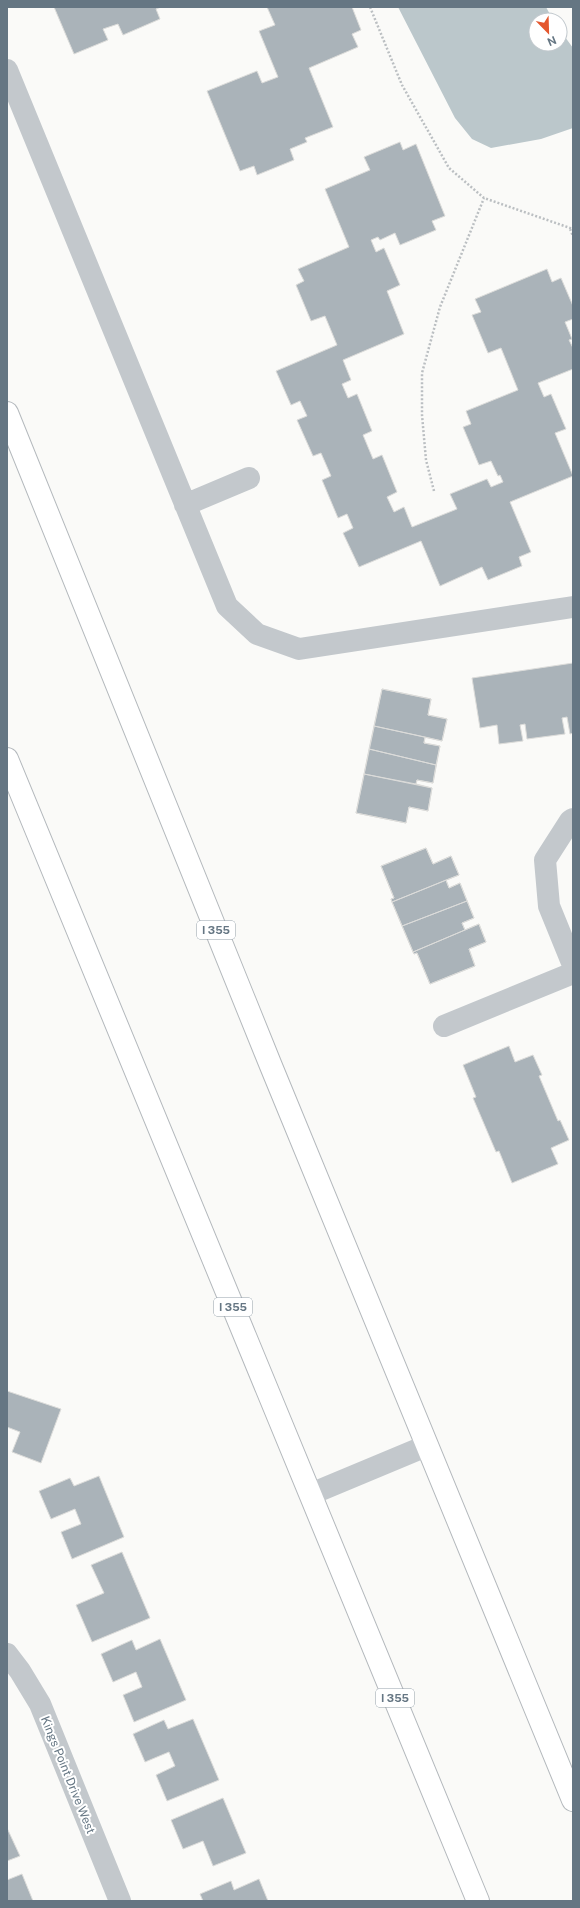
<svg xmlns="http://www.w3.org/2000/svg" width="580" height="1908" font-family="'Public Sans',sans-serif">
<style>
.water{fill:#bbc7cb}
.building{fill:#aab3b9;stroke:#dcdcda}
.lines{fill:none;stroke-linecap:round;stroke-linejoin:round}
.highway-casing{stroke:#b4b9bd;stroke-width:24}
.path{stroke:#bbbfc2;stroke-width:2.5;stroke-dasharray:2 2;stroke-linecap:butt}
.minor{stroke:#c3c8cc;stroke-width:22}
.highway{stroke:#fff;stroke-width:22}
.labels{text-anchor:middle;stroke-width:4;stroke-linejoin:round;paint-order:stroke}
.shield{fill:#fff;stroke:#939fa8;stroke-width:1}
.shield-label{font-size:11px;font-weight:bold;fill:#657683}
.street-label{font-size:12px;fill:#657683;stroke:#fff}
</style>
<rect width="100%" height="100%" fill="#fafaf8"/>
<path class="water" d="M 398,7 L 546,7 L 553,20 L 536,20 L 536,44 L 560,44 L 560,30 L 573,48 L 573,128 L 541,139 L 491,148 L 472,139 L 455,118 Z"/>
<path class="building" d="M 54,7 L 161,7 L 156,9 L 160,19 L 123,35 L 118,24 L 103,29 L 108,40 L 74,54 Z
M 267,7 L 352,7 L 361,30 L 352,34 L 358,47 L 309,68 L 333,127 L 305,138 L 307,142 L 290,149 L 294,160 L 257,175 L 254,166 L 240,171 L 207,91 L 257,71 L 262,83 L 278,77 L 259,31 L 275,25 Z
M 400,142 L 403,150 L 416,144 L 445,216 L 432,221 L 436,230 L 400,245 L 395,233 L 380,240 L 378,237 L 371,240 L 376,252 L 384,248 L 400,285 L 387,291 L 404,334 L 343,360 L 351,380 L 342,384 L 348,398 L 357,394 L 372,431 L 363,435 L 373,459 L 382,455 L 397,492 L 387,497 L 394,512 L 404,507 L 412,527 L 457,509 L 450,494 L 487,479 L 491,487 L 503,482 L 500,475 L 498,476 L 491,461 L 479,465 L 463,427 L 471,424 L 466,411 L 518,390 L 501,348 L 488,353 L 472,315 L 481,312 L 475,299 L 547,269 L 552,282 L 561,278 L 573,306 L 573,319 L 565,322 L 572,339 L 569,340 L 573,348 L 573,369 L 538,383 L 544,397 L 551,394 L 566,429 L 555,433 L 573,476 L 510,502 L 531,552 L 519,557 L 522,566 L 488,580 L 482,567 L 440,586 L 421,541 L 359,567 L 343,533 L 353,528 L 347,514 L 338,518 L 322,480 L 331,476 L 321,453 L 313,456 L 297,420 L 307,416 L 300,401 L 291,405 L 276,371 L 337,345 L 325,316 L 311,321 L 296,285 L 304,281 L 298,269 L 349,247 L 325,189 L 370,170 L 364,157 Z
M 573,663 L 573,733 L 570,734 L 567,717 L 562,718 L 565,734 L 527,739 L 525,724 L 520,725 L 523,741 L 499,744 L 497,725 L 480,728 L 472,678 Z
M 382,689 L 431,699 L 428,715 L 447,719 L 442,741 L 425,737 L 424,743 L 440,746 L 433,783 L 417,780 L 416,784 L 432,788 L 428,811 L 409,807 L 406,823 L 356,813 Z
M 382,689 L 431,699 L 428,715 L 447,719 L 442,741 L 374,726 Z
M 374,726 L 425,737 L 424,743 L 440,746 L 436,765 L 369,749 Z
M 369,749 L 436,765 L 433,783 L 417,780 L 416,784 L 364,774 Z
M 364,774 L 432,788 L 428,811 L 409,807 L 406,823 L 356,813 Z
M 426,848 L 433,864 L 451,856 L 459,875 L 446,880 L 449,888 L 460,883 L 474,918 L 462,923 L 465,930 L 479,924 L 486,942 L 469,949 L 475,966 L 430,984 L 417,953 L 414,954 L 392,902 L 391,899 L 394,898 L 381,866 Z
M 426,848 L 433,864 L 451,856 L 459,875 L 392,902 L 391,899 L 394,898 L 381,866 Z
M 446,880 L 449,888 L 460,883 L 467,901 L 402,926 L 392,902 Z
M 467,901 L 474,918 L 462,923 L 465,930 L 413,952 L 402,926 Z
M 479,924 L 486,942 L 469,949 L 475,966 L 430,984 L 417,953 L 414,954 L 413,952 Z
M 509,1046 L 515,1062 L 533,1055 L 542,1075 L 539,1076 L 558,1121 L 560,1120 L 569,1140 L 551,1148 L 558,1164 L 512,1183 L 499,1151 L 496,1152 L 473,1098 L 476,1097 L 463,1065 Z
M 7,1391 L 61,1409 L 41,1463 L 12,1452 L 20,1432 L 7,1427 Z
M 99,1476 L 124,1537 L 72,1559 L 61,1532 L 81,1524 L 75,1509 L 51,1519 L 39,1491 L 70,1478 L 74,1486 Z
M 122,1552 L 150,1618 L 92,1642 L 76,1605 L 104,1593 L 91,1565 Z
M 160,1639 L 186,1700 L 134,1722 L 123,1695 L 142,1687 L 136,1672 L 113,1682 L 101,1654 L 132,1640 L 136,1650 Z
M 193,1719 L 219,1780 L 167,1801 L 156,1775 L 175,1766 L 169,1752 L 145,1762 L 133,1734 L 164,1720 L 168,1729 Z
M 223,1798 L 246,1853 L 213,1866 L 203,1841 L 183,1849 L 171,1820 Z
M 7,1828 L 20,1856 L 7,1861 Z
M 22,1874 L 33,1901 L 7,1901 L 7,1880 Z
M 259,1879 L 268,1901 L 203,1901 L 200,1894 L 231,1881 L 234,1890 Z"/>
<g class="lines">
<defs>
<path id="highway" d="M 7,413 L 271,1066 L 573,1800
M 7,759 L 478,1901"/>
</defs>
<use href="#highway" class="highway-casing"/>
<path class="path" d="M 370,7 L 402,85 L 449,168 L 484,198 L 573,229
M 570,229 L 573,236
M 434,491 L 426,460 L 422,415 L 422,373 L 440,307 L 484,198"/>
<path class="minor" d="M 7,70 L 227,606 L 257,634 L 299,649 L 573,607
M 185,505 L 249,478
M 573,819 L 570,821 L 545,860 L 549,906 L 573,965
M 444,1026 L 573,973
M 311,1494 L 426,1446
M 7,1654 L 20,1671 L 40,1704 L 120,1901"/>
<use href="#highway" class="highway"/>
</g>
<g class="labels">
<g class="shield">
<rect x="197" y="921" width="38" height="18" rx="3"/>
<rect x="214" y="1298" width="38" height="18" rx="3"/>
<rect x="376" y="1689" width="38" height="18" rx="3"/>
</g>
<g class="shield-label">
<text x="216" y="934">I 355</text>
<text x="233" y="1311">I 355</text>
<text x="395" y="1702">I 355</text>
</g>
<g class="street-label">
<text transform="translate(68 1775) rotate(68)" y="4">Kings Point Drive West</text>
</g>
</g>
<rect width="580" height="1908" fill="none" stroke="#657683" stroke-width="16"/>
<g transform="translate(548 32) rotate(157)"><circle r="19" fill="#ffffff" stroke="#c1c8cd"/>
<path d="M0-3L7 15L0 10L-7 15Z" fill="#e4572e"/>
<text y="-6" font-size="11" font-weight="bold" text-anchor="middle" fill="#657683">N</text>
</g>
</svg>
